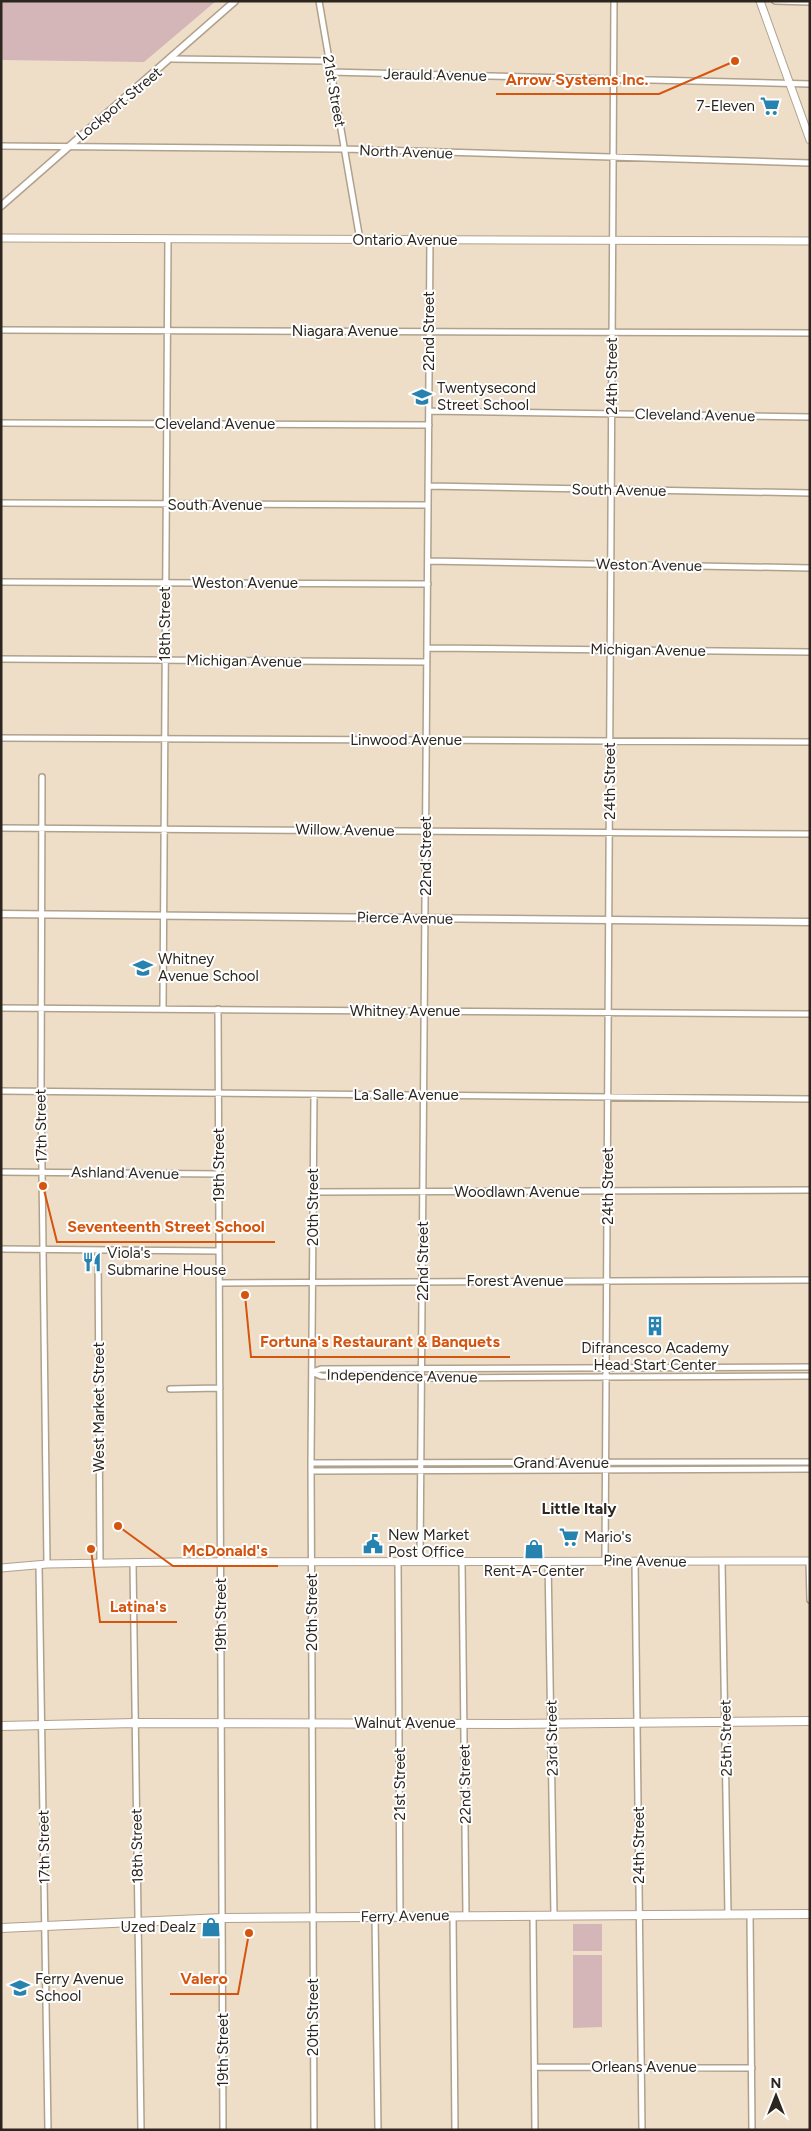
<svg xmlns="http://www.w3.org/2000/svg" width="811" height="2131" font-family="Figtree,sans-serif">
<style>
.green{fill:#d4b5b8}
.lines{fill:none;stroke-linecap:round;stroke-linejoin:round}
.minor-casing{stroke:#b0a18c;stroke-width:8}
.tertiary-casing{stroke:#b0a18c;stroke-width:9}
.secondary-casing{stroke:#b0a18c;stroke-width:9}
.primary-casing{stroke:#b0a18c;stroke-width:10}
.minor{stroke:#fff;stroke-width:5}
.tertiary{stroke:#fff;stroke-width:6}
.secondary{stroke:#fff;stroke-width:7}
.primary{stroke:#fff;stroke-width:8}
.labels{text-anchor:middle;stroke-width:4;stroke-linejoin:round;paint-order:stroke}
.street-label{font-size:15px;fill:#2c261e;stroke:#fff}
.poi-label{font-size:15px;fill:#2c261e;stroke:#fff;text-anchor:start}
.neighbourhood-label{font-size:16px;font-weight:bold;fill:#2c261e;stroke:#fff}
.leader{fill:none;stroke:#d5540e;stroke-width:2}
.callout-dot{fill:#d5540e;stroke:#fff;stroke-width:2}
.callout-label{font-size:16px;text-anchor:middle;font-weight:bold;fill:#d5540e;stroke:#fff;stroke-width:4;stroke-linejoin:round;paint-order:stroke}
</style>
<rect width="100%" height="100%" fill="#eedec8"/>
<path class="green" d="M 1,1 L 216,1 L 144,62 L 1,60 Z
M 573,1924 L 602,1924 L 602,1951 L 573,1951 Z
M 573,1955 L 602,1955 L 602,2027 L 573,2028 Z"/>
<g class="lines">
<defs>
<path id="minor" d="M 319,1 L 360,240
M 775,1 L 810,2
M 172,59 L 328,61
M 330,72 L 810,84
M 1,146 L 344,149 L 810,163
M 1,330 L 810,333
M 429,411 L 810,417
M 1,423 L 429,425
M 428,486 L 810,493
M 1,503 L 428,505
M 428,561 L 810,568
M 1,582 L 428,584
M 427,648 L 810,652
M 1,659 L 427,662
M 1,738 L 810,742
M 42,777 L 41,1091 L 47,1564
M 1,828 L 810,834
M 1,1008 L 810,1014
M 163,1008 L 168,239
M 218,1009 L 223,2130
M 1,1091 L 810,1099
M 1,1172 L 219,1174
M 314,1192 L 810,1190
M 1,1249 L 219,1251
M 98,1250 L 100,1563
M 220,1283 L 810,1280
M 312,1372 L 321,1376 L 433,1378 L 810,1376
M 312,1372 L 321,1369 L 810,1367
M 170,1389 L 220,1388
M 311,1463 L 810,1462
M 311,1471 L 810,1469
M 605,1560 L 614,1
M 548,1561 L 554,1915
M 635,1561 L 642,2130
M 809,1561 L 810,1600
M 398,1562 L 400,1916
M 420,1562 L 430,241
M 462,1562 L 466,1915
M 722,1562 L 728,1914
M 133,1563 L 141,2130
M 39,1565 L 48,2130
M 750,1914 L 752,2130
M 375,1916 L 378,2130
M 453,1916 L 455,2130
M 533,1916 L 535,2130
M 535,2067 L 752,2068
M 314,2130 L 311,1463 L 314,1094"/>
<path id="tertiary" d="M 1,206 L 235,1
M 1,914 L 810,922"/>
<path id="secondary" d="M 760,1 L 810,140
M 1,238 L 810,241
M 1,1568 L 47,1564 L 174,1562 L 810,1561"/>
<path id="primary" d="M 1,1726 L 135,1723 L 506,1724 L 810,1721
M 1,1928 L 223,1918 L 810,1914"/>
</defs>
<use href="#minor" class="minor-casing"/>
<use href="#tertiary" class="tertiary-casing"/>
<use href="#secondary" class="secondary-casing"/>
<use href="#primary" class="primary-casing"/>
<use href="#minor" class="minor"/>
<use href="#tertiary" class="tertiary"/>
<use href="#secondary" class="secondary"/>
<use href="#primary" class="primary"/>
</g>
<defs>
<symbol id="supermarket-bare" viewBox="-9 -9 18 18"><path d="M-6-5.5h2.5l.6 2H6L4.5 2H-2.5L-4.4-4H-6ZM-1.5 3.2a1.3 1.3 0 1 0 .1 0ZM3 3.2a1.3 1.3 0 1 0 .1 0Z" fill="#2682af" stroke="#fff" stroke-width="2.5" paint-order="stroke"/></symbol>
<symbol id="school-bare" viewBox="-9 -9 18 18"><path d="M0-5L7-2L0 1L-7-2ZM-4 1L0 2.5L4 1V4Q0 6-4 4Z" fill="#2682af" stroke="#fff" stroke-width="2.5" paint-order="stroke"/></symbol>
<symbol id="restaurant-bare" viewBox="-9 -9 18 18"><path d="M-5-6h1v4h1v-4h1v4h1v-4h1v5L-1.5 .5V6h-2V.5L-5-1ZM5-6V6H3V1.5H1.5Q1.5-4 5-6Z" fill="#2682af" stroke="#fff" stroke-width="2.5" paint-order="stroke"/></symbol>
<symbol id="building-bare" viewBox="-9 -9 18 18"><path d="M-4-6H4V6H1V3H-1V6H-4ZM-2.5-4.3h1.7v1.8h-1.7ZM.8-4.3h1.7v1.8H.8ZM-2.5-1h1.7V.8h-1.7ZM.8-1h1.7V.8H.8Z" fill="#2682af" stroke="#fff" stroke-width="2.5" paint-order="stroke"/></symbol>
<symbol id="civic-bare" viewBox="-9 -9 18 18"><path d="M-.6-6.5H3V-4.5H.6V-3L4-1V1h2V6H-6V1h2V-1L-.6-3ZM-1.2 2.5V6h2.4V2.5Z" fill="#2682af" stroke="#fff" stroke-width="2.5" paint-order="stroke"/></symbol>
<symbol id="shop-bare" viewBox="-9 -9 18 18"><path d="M-5-2.5h2.3a2.7 3.5 0 0 1 5.4 0H5L5.5 6h-11ZM-1.5-2.5h3a1.5 2.3 0 0 0-3 0Z" fill="#2682af" stroke="#fff" stroke-width="2.5" paint-order="stroke"/></symbol>
</defs>
<g fill-rule="evenodd">
<use href="#supermarket-bare" x="756" y="92" width="28" height="28"/>
<use href="#school-bare" x="408" y="383" width="28" height="28"/>
<use href="#school-bare" x="129" y="954" width="28" height="28"/>
<use href="#restaurant-bare" x="78" y="1248" width="28" height="28"/>
<use href="#building-bare" x="641" y="1312" width="28" height="28"/>
<use href="#supermarket-bare" x="555" y="1523" width="28" height="28"/>
<use href="#civic-bare" x="359" y="1530" width="28" height="28"/>
<use href="#shop-bare" x="520" y="1535" width="28" height="28"/>
<use href="#shop-bare" x="197" y="1913" width="28" height="28"/>
<use href="#school-bare" x="6" y="1974" width="28" height="28"/>
</g>
<g class="labels">
<g class="street-label">
<text transform="translate(435 75) rotate(1)" y="5">Jerauld Avenue</text>
<text transform="translate(334 91) rotate(80)" y="5">21st Street</text>
<text transform="translate(119 104) rotate(-40)" y="5">Lockport Street</text>
<text transform="translate(406 152) rotate(2)" y="5">North Avenue</text>
<text x="405" y="245">Ontario Avenue</text>
<text x="345" y="336">Niagara Avenue</text>
<text transform="translate(429 331) rotate(-90)" y="5">22nd Street</text>
<text transform="translate(612 376) rotate(-90)" y="5">24th Street</text>
<text transform="translate(695 415) rotate(1)" y="5">Cleveland Avenue</text>
<text x="215" y="429">Cleveland Avenue</text>
<text transform="translate(619 490) rotate(1)" y="5">South Avenue</text>
<text x="215" y="510">South Avenue</text>
<text transform="translate(649 565) rotate(1)" y="5">Weston Avenue</text>
<text x="245" y="588">Weston Avenue</text>
<text transform="translate(165 624) rotate(-90)" y="5">18th Street</text>
<text transform="translate(648 650) rotate(1)" y="5">Michigan Avenue</text>
<text transform="translate(244 661) rotate(1)" y="5">Michigan Avenue</text>
<text x="406" y="745">Linwood Avenue</text>
<text transform="translate(610 781) rotate(-90)" y="5">24th Street</text>
<text transform="translate(345 830) rotate(1)" y="5">Willow Avenue</text>
<text transform="translate(426 856) rotate(-90)" y="5">22nd Street</text>
<text transform="translate(405 918) rotate(1)" y="5">Pierce Avenue</text>
<text x="405" y="1016">Whitney Avenue</text>
<text x="406" y="1100">La Salle Avenue</text>
<text transform="translate(41 1126) rotate(-91)" y="5">17th Street</text>
<text transform="translate(219 1165) rotate(-90)" y="5">19th Street</text>
<text transform="translate(125 1173) rotate(1)" y="5">Ashland Avenue</text>
<text transform="translate(608 1186) rotate(-90)" y="5">24th Street</text>
<text x="517" y="1197">Woodlawn Avenue</text>
<text transform="translate(313 1207) rotate(-90)" y="5">20th Street</text>
<text transform="translate(423 1261) rotate(-90)" y="5">22nd Street</text>
<text x="515" y="1286">Forest Avenue</text>
<text transform="translate(402 1376) rotate(1)" y="5">Independence Avenue</text>
<text transform="translate(99 1407) rotate(-90)" y="5">West Market Street</text>
<text x="561" y="1468">Grand Avenue</text>
<text transform="translate(645 1561) rotate(1)" y="5">Pine Avenue</text>
<text transform="translate(312 1612) rotate(-90)" y="5">20th Street</text>
<text transform="translate(221 1615) rotate(-90)" y="5">19th Street</text>
<text x="405" y="1728">Walnut Avenue</text>
<text transform="translate(552 1738) rotate(-91)" y="5">23rd Street</text>
<text transform="translate(726 1738) rotate(-91)" y="5">25th Street</text>
<text transform="translate(400 1784) rotate(-90)" y="5">21st Street</text>
<text transform="translate(465 1784) rotate(-91)" y="5">22nd Street</text>
<text transform="translate(639 1845) rotate(-90)" y="5">24th Street</text>
<text transform="translate(137 1846) rotate(-91)" y="5">18th Street</text>
<text transform="translate(44 1847) rotate(-91)" y="5">17th Street</text>
<text transform="translate(405 1916) rotate(-1)" y="5">Ferry Avenue</text>
<text transform="translate(313 2017) rotate(-90)" y="5">20th Street</text>
<text transform="translate(223 2050) rotate(-90)" y="5">19th Street</text>
<text x="644" y="2072">Orleans Avenue</text>
</g>
<g class="poi-label">
<text x="755" y="111" text-anchor="end">7-Eleven</text>
<text x="437" y="393">Twentysecond<tspan x="437" dy="17">Street School</tspan></text>
<text x="158" y="964">Whitney<tspan x="158" dy="17">Avenue School</tspan></text>
<text x="107" y="1258">Viola's<tspan x="107" dy="17">Submarine House</tspan></text>
<text x="655" y="1353" text-anchor="middle">Difrancesco Academy<tspan x="655" dy="17">Head Start Center</tspan></text>
<text x="388" y="1540">New Market<tspan x="388" dy="17">Post Office</tspan></text>
<text x="584" y="1542">Mario's</text>
<text x="534" y="1576" text-anchor="middle">Rent-A-Center</text>
<text x="196" y="1932" text-anchor="end">Uzed Dealz</text>
<text x="35" y="1984">Ferry Avenue<tspan x="35" dy="17">School</tspan></text>
</g>
<g class="neighbourhood-label">
<text x="579" y="1514">Little Italy</text>
</g>
</g>
<path class="leader" d="M735 61L659 94H496M43 1186L57 1242H275M245 1295L251 1357H510M118 1526L173 1566H278M91 1549L100 1622H177M249 1933L238 1994H170"/>
<g class="callout-dot">
<circle cx="735" cy="61" r="5"/>
<circle cx="43" cy="1186" r="5"/>
<circle cx="245" cy="1295" r="5"/>
<circle cx="118" cy="1526" r="5"/>
<circle cx="91" cy="1549" r="5"/>
<circle cx="249" cy="1933" r="5"/>
</g>
<g class="callout-label">
<text x="577" y="85">Arrow Systems Inc.</text>
<text x="166" y="1232">Seventeenth Street School</text>
<text x="380" y="1347">Fortuna's Restaurant &amp; Banquets</text>
<text x="225" y="1556">McDonald's</text>
<text x="138" y="1612">Latina's</text>
<text x="204" y="1984">Valero</text>
</g>
<rect width="811" height="2131" fill="none" stroke="#2c261e" stroke-width="5"/>
<g transform="translate(776 2096)" stroke="#ffffff" stroke-width="4" paint-order="stroke">
<path d="M0-4L9 19L0 12L-9 19Z" fill="#2c261e"/>
<text y="-8" font-size="14" font-weight="bold" text-anchor="middle" fill="#2c261e">N</text>
</g>
</svg>
